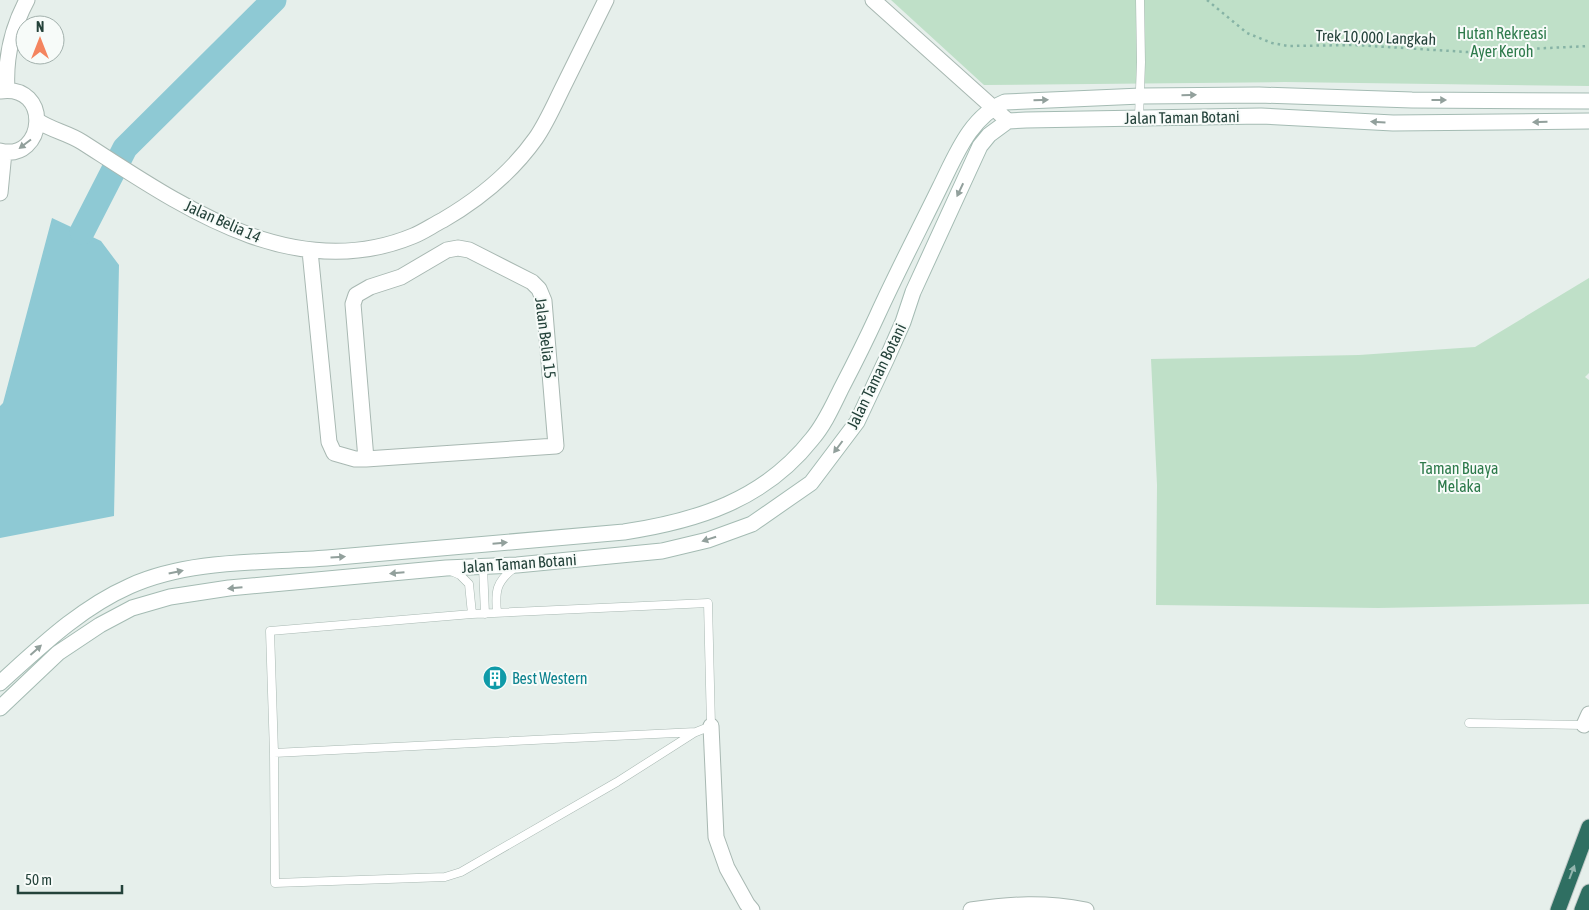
<svg xmlns="http://www.w3.org/2000/svg" width="1589" height="910" font-family="'Asap Condensed',sans-serif">
<style>
.green{fill:#bfe0c8}
.water{fill:#8ec9d4}
.lines{fill:none;stroke-linecap:round;stroke-linejoin:round}
.river{stroke:#8ec9d4;stroke-width:25}
.lane-casing{stroke:#a8b8b2;stroke-width:9}
.street-casing{stroke:#a8b8b2;stroke-width:17}
.secondary-casing{stroke:#a4bbb3;stroke-width:17}
.highway-casing{stroke:#c2cac8;stroke-width:17}
.path{stroke:#86b3a5;stroke-width:2.5;stroke-dasharray:2.5 4;stroke-linecap:butt}
.lane{stroke:#fff;stroke-width:8}
.street{stroke:#fff;stroke-width:15}
.secondary{stroke:#fff;stroke-width:15}
.highway{stroke:#2f6f62;stroke-width:15}
.oneway{fill:#92a09c}
.oneway2{fill:#93b5ae}
.labels{text-anchor:middle;stroke-width:4;stroke-linejoin:round;paint-order:stroke}
.park-label{font-size:16px;fill:#2d7a4b;stroke:#f7fbf9}
.street-label{font-size:16px;fill:#24423a;stroke:#f7fbf9}
.culture-label{font-size:16px;fill:#0d838f;stroke:#f7fbf9;text-anchor:start}
</style>
<rect width="100%" height="100%" fill="#e6efeb"/>
<path class="green" d="M 891,0 L 1589,0 L 1589,86 L 1285,82 L 984,85 Z
M 1589,278 L 1589,373 L 1585,377 L 1589,380 L 1589,604 L 1378,608 L 1156,605 L 1157,485 L 1151,359 L 1359,355 L 1475,347 Z"/>
<path class="water" d="M 52,218 L 101,241 L 119,265 L 114,516 L 0,538 L 0,406 L 3,403 Z"/>
<g class="lines">
<path class="river" d="M 82,232 L 125,148 L 274,0"/>
<defs>
<path id="lane" d="M 1139,117 L 1141,62 L 1140,0
M 483,567 L 485,614
M 451,571 L 460,575 L 469,584 L 472,614
M 708,603 L 711,726 L 696,732 L 274,753 L 270,631 L 472,614 Z
M 497,613 C 495,591 496,582 514,568
M 1469,723 L 1584,725
M 274,753 L 275,883 L 445,877 L 461,872 L 617,782 L 694,733"/>
<path id="street" d="M 873,0 L 1008,121
M 7,90 C 5,58 12,28 27,0
M 0,91 C 52,83 46,162 0,151
M 38,121 C 51,130 68,133 82,142 C 179,204 292,286 413,236 C 423,232 433,225 443,220 C 479,199 512,172 536,138 C 547,122 555,103 564,85 C 578,57 592,28 606,0
M 0,193 L 4,152
M 310,251 L 329,442 L 334,453 L 355,459 L 366,459 L 556,446 L 544,301 L 539,289 L 532,282 L 469,250 L 458,248 L 447,250 L 401,277 L 370,287 L 356,295 L 353,304 L 366,459
M 1584,725 L 1589,714
M 711,726 L 716,837 L 727,868 L 747,904 L 752,910
M 971,910 C 1012,904 1044,902 1086,910"/>
<path id="secondary" d="M 0,683 C 40,647 80,608 130,586 C 190,559 262,563 327,558 C 426,550 525,541 624,532 C 697,521 764,500 812,439 C 825,424 833,405 842,387 C 854,364 866,340 877,316 C 897,272 919,230 940,187 C 956,155 970,117 1005,102 L 1141,96 L 1259,95 L 1412,100 L 1589,101
M 0,708 L 58,653 L 100,625 L 132,608 L 170,597 L 229,588 L 446,568 L 517,565 L 662,551 L 708,540 L 752,524 L 811,483 L 857,422 L 887,358 L 903,322 L 913,292 L 980,146 L 989,135 L 1008,121 L 1026,120 L 1261,116 L 1393,123 L 1589,121"/>
<path id="highway" d="M 1558,910 L 1589,827
M 1582,910 L 1589,892"/>
</defs>
<use href="#lane" class="lane-casing"/>
<use href="#street" class="street-casing"/>
<use href="#secondary" class="secondary-casing"/>
<use href="#highway" class="highway-casing"/>
<path class="path" d="M 1207,0 L 1247,33 L 1272,43 L 1288,46 L 1355,45 L 1467,52 L 1589,46"/>
<use href="#lane" class="lane"/>
<use href="#street" class="street"/>
<use href="#secondary" class="secondary"/>
<use href="#highway" class="highway"/>
</g>
<defs><path id="oneway-solid" d="M-6-.8H1V-3.2L6.5 0L1 3.2V.8H-6Z" transform="scale(1.25)"/></defs>
<g class="oneway">
<use href="#oneway-solid" transform="translate(1189 95) rotate(-1)"/>
<use href="#oneway-solid" transform="translate(1041 100) rotate(-2)"/>
<use href="#oneway-solid" transform="translate(1439 100)"/>
<use href="#oneway-solid" transform="translate(1378 122) rotate(-177)"/>
<use href="#oneway-solid" transform="translate(1540 122) rotate(179)"/>
<use href="#oneway-solid" transform="translate(25 144) rotate(143)"/>
<use href="#oneway-solid" transform="translate(960 190) rotate(115)"/>
<use href="#oneway-solid" transform="translate(838 447) rotate(127)"/>
<use href="#oneway-solid" transform="translate(709 539) rotate(162)"/>
<use href="#oneway-solid" transform="translate(500 543) rotate(-5)"/>
<use href="#oneway-solid" transform="translate(338 557) rotate(-4)"/>
<use href="#oneway-solid" transform="translate(176 572) rotate(-12)"/>
<use href="#oneway-solid" transform="translate(397 573) rotate(175)"/>
<use href="#oneway-solid" transform="translate(235 588) rotate(175)"/>
<use href="#oneway-solid" transform="translate(36 650) rotate(-42)"/>
</g>
<use class="oneway2" href="#oneway-solid" transform="translate(1572 872) rotate(-69)"/>
<defs>
<symbol id="building-disc" viewBox="-11 -11 22 22"><circle r="9.5" fill="#0f9aa8" stroke="#f7fbf9"/><path d="M-4-6H4V6H1V3H-1V6H-4ZM-2.5-4.3h1.7v1.8h-1.7ZM.8-4.3h1.7v1.8H.8ZM-2.5-1h1.7V.8h-1.7ZM.8-1h1.7V.8H.8Z" fill="#fff"/></symbol>
</defs>
<g fill-rule="evenodd">
<use href="#building-disc" x="481" y="664" width="28" height="28"/>
</g>
<g class="labels">
<g class="park-label">
<text x="1502" y="39">Hutan Rekreasi<tspan x="1502" dy="18">Ayer Keroh</tspan></text>
<text x="1459" y="474">Taman Buaya<tspan x="1459" dy="18">Melaka</tspan></text>
</g>
<g class="street-label">
<text transform="translate(1376 37) rotate(2)" y="6">Trek 10,000 Langkah</text>
<text transform="translate(1182 117) rotate(-1)" y="6">Jalan Taman Botani</text>
<text transform="translate(223 221) rotate(24)" y="6">Jalan Belia 14</text>
<text transform="translate(546 338) rotate(83)" y="6">Jalan Belia 15</text>
<text transform="translate(876 376) rotate(-64)" y="6">Jalan Taman Botani</text>
<text transform="translate(519 563) rotate(-4)" y="6">Jalan Taman Botani</text>
</g>
<g class="culture-label">
<text x="512" y="684">Best Western</text>
</g>
</g>
<g transform="translate(40 40)"><circle r="24" fill="#f7fbf9" stroke="#a3b1ad"/>
<path d="M0-4L9 19L0 12L-9 19Z" fill="#f4845f"/>
<text y="-8" font-size="14" font-weight="bold" text-anchor="middle" fill="#24423a">N</text>
</g>
<path d="M18 885v8h104v-8" fill="none" stroke="#24423a" stroke-width="2.5"/>
<text x="25" y="885" font-size="15" fill="#24423a" stroke="#f7fbf9" stroke-width="4" paint-order="stroke">50 m</text>
</svg>
